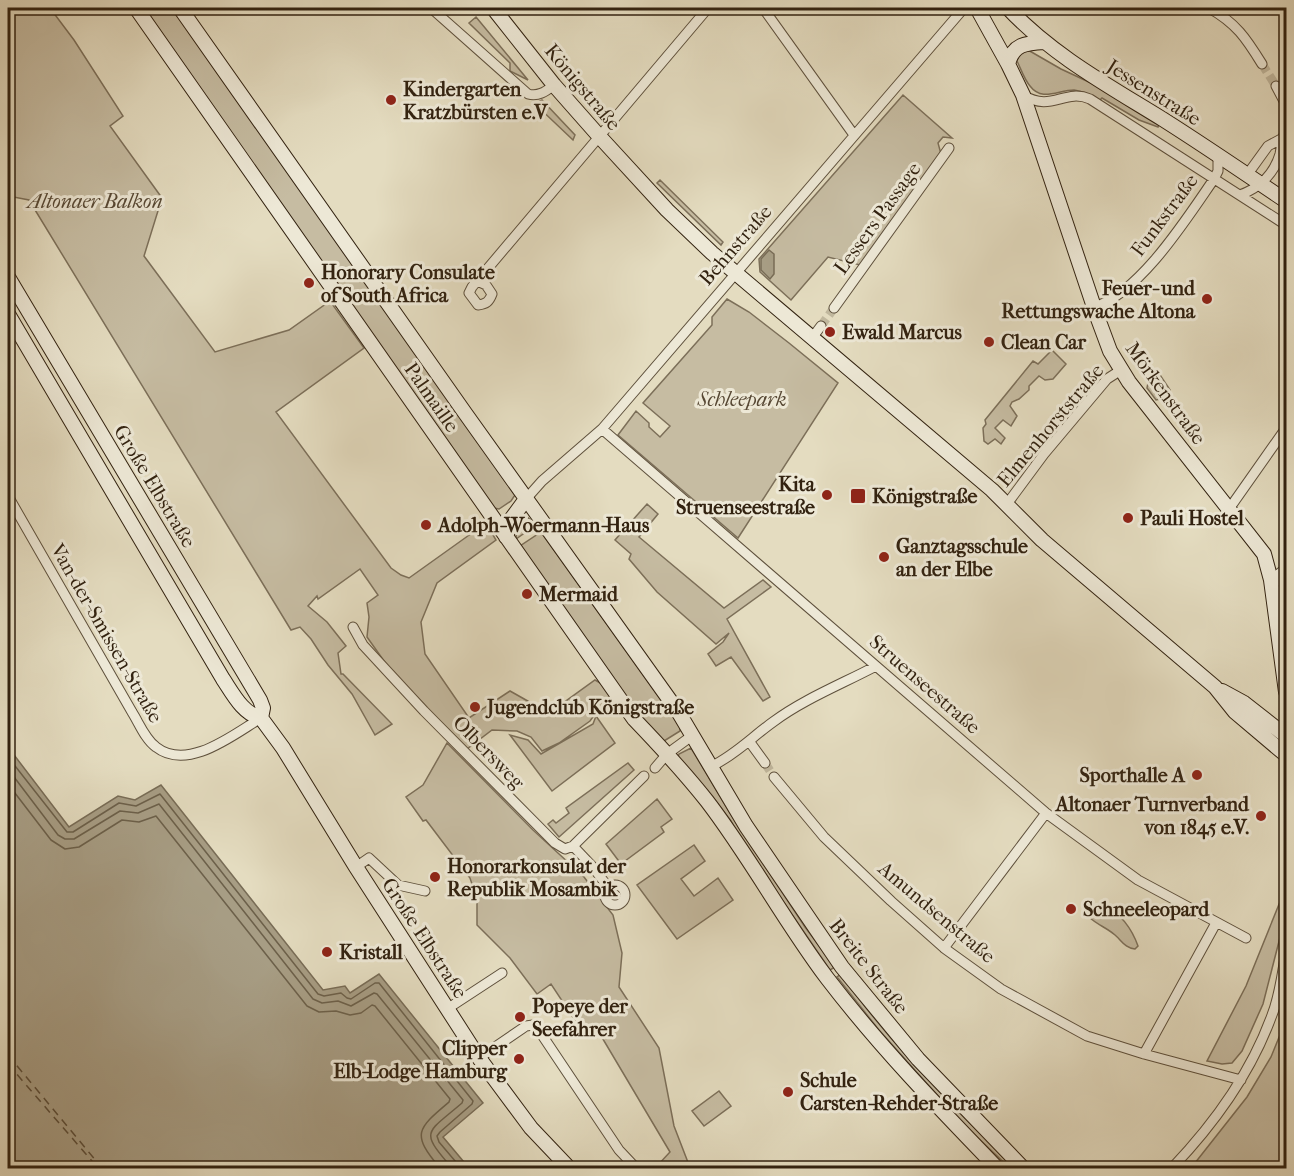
<svg xmlns="http://www.w3.org/2000/svg" width="1294" height="1176" font-family="'IM FELL French Canon',serif">
<style>
.green{fill:#c6bca2;stroke:#7c6f59;stroke-width:1.5}
.water{fill:#a79d84;stroke:#786c56;stroke-width:1.5}
.lines{fill:none;stroke-linecap:round;stroke-linejoin:round}
.shore{stroke:#6c604a;stroke-width:1.5}
.ferry{stroke:#5b4d39;stroke-width:1.5;stroke-dasharray:8 6;stroke-linecap:butt}
.street-tunnel{stroke:#c0b79d;stroke-width:9;stroke-dasharray:9 4.5;stroke-linecap:butt}
.street-casing{stroke:#5e503c;stroke-width:11}
.secondary-casing{stroke:#322210;stroke-width:16}
.street{stroke:#ede8d6;stroke-width:9}
.secondary{stroke:#ede8d6;stroke-width:14}
.poi-dot{fill:#8f2418;stroke:#ede8d6;stroke-width:2}
.labels{text-anchor:middle;stroke-width:6;stroke-linejoin:round;paint-order:stroke}
.street-label{font-size:20px;fill:#322210;stroke:#ede8d6}
.poi-label{font-size:20px;font-weight:bold;fill:#322210;stroke:#ede8d6;text-anchor:start}
.park-label{font-size:20px;font-style:italic;fill:#574834;stroke:#ede8d6}
</style>
<rect width="100%" height="100%" fill="#e4dcc0"/>
<filter id="stains"><feTurbulence type="fractalNoise" baseFrequency=".00333" numOctaves="4"/><feColorMatrix values="0 0 0 0 .2 0 0 0 0 .09 0 0 0 0 .02 0 0 0 .5 -.17"/></filter>
<radialGradient id="worn" r=".72"><stop offset=".6" stop-color="#630" stop-opacity="0"/><stop offset="1" stop-color="#630" stop-opacity=".3"/></radialGradient>
<path class="green" d="M 8,8 L 50,8 L 74,40 L 123,116 L 110,126 L 162,198 L 144,256 L 215,352 L 289,330 L 330,301 L 364,348 L 276,412 L 391,568 L 401,575 L 409,578 L 486,523 L 496,540 L 437,583 L 421,622 L 425,654 L 469,718 L 510,691 L 549,713 L 595,680 L 602,684 L 614,701 L 598,710 L 590,721 L 559,743 L 542,751 L 531,737 L 517,731 L 492,730 L 467,749 L 389,668 L 367,637 L 369,617 L 367,603 L 378,595 L 360,569 L 318,599 L 317,596 L 308,606 L 327,622 L 346,646 L 338,653 L 341,674 L 343,674 L 392,724 L 375,735 L 352,694 L 328,665 L 311,639 L 300,627 L 291,630 L 29,200 L 8,196 Z
M 144,8 L 173,8 L 190,29 L 515,495 L 511,501 L 499,509 L 494,508 Z
M 476,17 L 528,80 L 510,71 L 510,63 L 469,23 Z
M 1028,50 L 1061,69 L 1106,90 L 1159,124 L 1158,127 L 1139,120 L 1102,98 L 1099,101 C 1091,95 1084,91 1074,90 C 1058,90 1042,102 1030,86 C 1024,79 1021,69 1017,61 L 1019,52 Z
M 903,95 L 952,138 L 943,137 L 938,143 L 941,154 L 860,265 L 828,257 L 791,300 L 760,272 L 759,259 Z
M 542,100 L 575,135 L 573,140 L 535,104 Z
M 660,180 L 723,242 L 721,245 L 657,183 Z
M 727,299 L 749,312 L 789,343 L 838,383 L 738,538 L 618,435 L 636,411 L 649,423 L 649,427 L 660,437 L 670,426 L 643,403 L 712,325 L 712,317 Z
M 1052,350 L 1066,364 L 1053,379 L 1045,380 L 1039,376 L 1029,386 L 1029,390 L 1019,399 L 1012,402 L 1010,406 L 1017,416 L 1011,426 L 1003,420 L 995,428 L 1005,438 L 1001,444 L 995,439 L 988,444 L 984,441 L 983,428 L 986,424 L 985,420 L 1033,361 L 1038,364 Z
M 1160,375 L 1170,390 L 1160,399 L 1156,400 L 1147,388 L 1148,383 Z
M 647,504 L 658,514 L 639,537 L 724,608 L 763,580 L 771,587 L 727,619 L 770,697 L 763,701 L 731,657 L 716,666 L 708,654 L 723,642 L 729,633 L 716,644 L 657,592 L 629,559 L 631,554 L 615,540 Z
M 524,514 L 536,525 L 516,539 L 517,523 L 520,515 Z
M 541,532 L 680,726 L 680,731 L 664,741 L 654,732 L 638,714 L 520,546 Z
M 596,716 L 615,743 L 552,791 L 510,735 L 528,740 L 541,754 L 593,724 Z
M 447,743 L 533,830 L 584,877 L 613,915 L 622,953 L 619,987 L 659,1048 L 674,1126 L 689,1165 C 681,1171 666,1170 657,1166 L 670,1152 L 597,1029 L 584,1034 L 551,984 L 537,994 L 510,958 L 477,925 L 477,899 L 470,878 L 426,820 L 423,821 L 406,797 L 423,785 Z
M 691,748 L 730,813 L 805,927 L 835,967 L 830,970 L 741,840 L 731,821 L 714,799 L 678,757 L 679,754 Z
M 628,763 L 634,770 L 559,837 L 548,824 L 553,820 L 556,823 L 569,813 L 566,808 Z
M 657,799 L 672,819 L 661,827 L 664,832 L 621,864 L 606,844 Z
M 694,845 L 705,861 L 681,879 L 694,896 L 718,878 L 733,900 L 677,939 L 637,885 Z
M 1286,887 L 1286,914 L 1263,1004 L 1242,1051 L 1232,1063 L 1222,1064 L 1207,1061 L 1246,986 Z
M 1104,906 C 1120,912 1132,929 1138,946 L 1135,949 C 1125,948 1122,941 1115,935 C 1107,928 1098,925 1090,918 L 1091,908 Z
M 841,974 C 891,1046 954,1106 1014,1168 L 1010,1168 L 965,1126 L 879,1030 L 837,977 Z
M 1286,1020 L 1286,1157 L 1272,1168 L 1191,1168 L 1247,1097 L 1271,1057 Z
M 719,1091 L 731,1106 L 704,1126 L 692,1111 Z"/>
<path class="water" d="M 769,250 L 774,254 L 774,274 L 770,279 L 761,270 L 761,259 Z
M 8,747 L 69,827 L 118,796 L 135,800 L 161,785 L 323,990 L 345,986 L 350,993 L 379,974 L 483,1103 L 443,1137 L 469,1168 L 8,1168 Z"/>
<g class="lines">
<path class="shore" d="M 8,757 L 67,832 L 73,832 L 119,803 L 136,806 L 160,794 L 318,994 L 324,996 L 341,993 L 347,998 L 351,999 L 375,983 L 379,983 L 473,1101 L 472,1104 L 440,1132 L 437,1136 L 439,1142 L 461,1168
M 8,769 L 58,835 L 65,839 L 74,839 L 120,811 L 138,813 L 159,804 L 313,999 L 322,1003 L 338,1001 L 351,1006 L 374,993 L 377,994 L 463,1100 L 462,1103 C 426,1134 419,1130 452,1168
M 8,784 L 51,840 L 65,849 L 79,847 L 122,820 L 139,822 L 156,816 L 307,1006 L 319,1012 L 336,1011 L 350,1015 L 361,1013 L 372,1005 L 375,1006 L 450,1099 L 449,1102 C 417,1129 411,1134 440,1168"/>
<path class="ferry" d="M 8,1055 L 102,1168
M 8,1064 L 98,1168"/>
<path class="street-tunnel" d="M 1262,64 L 1276,86
M 821,326 L 834,308
M 765,763 L 774,777"/>
<defs>
<path id="street" d="M 431,8 L 528,94 C 539,97 546,91 554,85
M 763,8 L 854,135
M 1209,8 C 1236,23 1246,38 1262,64
M 1276,86 L 1286,105
M 1023,95 C 1052,113 1064,88 1090,99 L 1286,225
M 1247,175 L 1268,146 L 1281,139
M 1240,195 C 1259,188 1274,174 1280,154 C 1282,145 1281,139 1286,131
M 477,281 L 486,285 L 492,294 C 489,302 486,304 478,305 L 469,293 L 472,287 L 708,8
M 1094,307 C 1140,293 1187,218 1214,179 L 1218,171 L 1218,156
M 834,308 L 949,148
M 812,338 L 821,326
M 602,429 L 1046,813 L 1138,880 L 1246,938
M 8,496 L 132,712 C 139,723 145,739 156,747 C 188,772 234,734 261,718
M 526,499 L 542,481 L 602,429 L 964,8
M 1007,504 L 1044,454 L 1107,379 L 1121,370
M 1229,509 L 1286,428
M 1271,580 L 1286,568
M 1271,580 L 1286,582
M 1277,612 L 1286,594
M 353,627 L 363,645 L 424,711 L 555,843 L 565,849 L 573,846
M 749,741 L 765,763
M 712,766 C 735,755 752,737 773,722 C 804,699 842,684 876,666
M 655,768 L 667,754 L 693,735
M 774,777 L 824,837 L 891,901 L 944,948 L 1001,989 L 1087,1036 L 1144,1054 L 1241,1080
M 573,846 L 644,776
M 573,846 L 592,866 L 608,887
M 356,867 L 369,858 L 398,885 L 425,891
M605 895a10 10 0 1 1 20 0a10 10 0 1 1-20 0Z
M 944,948 L 1046,813
M 447,1009 L 502,973
M 1144,1054 L 1216,923
M 479,1058 L 526,1026 L 533,1025 L 540,1032 L 619,1150 L 636,1168
M 1172,1168 C 1214,1124 1251,1073 1272,1015 C 1280,995 1282,974 1286,952"/>
<path id="secondary" d="M 136,8 L 634,719 C 659,745 684,772 707,801 C 750,857 784,921 827,978 C 879,1046 938,1107 997,1168
M 180,8 L 465,413 L 679,713 L 746,826 L 842,967 L 918,1059 L 1023,1168
M 493,8 L 554,85 L 599,136 L 667,210 L 712,253 L 992,490 L 1042,540 L 1215,687 L 1235,712 L 1286,755
M 977,8 L 1008,64 L 1023,95 L 1097,316 L 1110,351 L 1129,382 L 1264,554 L 1271,580 L 1286,692
M 1008,8 C 1052,55 1109,86 1164,120 C 1205,146 1246,174 1286,201
M 1008,64 C 1013,44 1026,43 1044,42
M 8,277 L 260,700 L 263,708 L 261,718
M 8,314 L 223,679 C 233,694 243,714 261,718 L 283,748 L 356,867 L 479,1058 L 531,1128 L 569,1168
M 506,537 L 512,518 L 526,499
M 1222,691 L 1244,703 L 1286,736"/>
</defs>
<use href="#street" class="street-casing"/>
<use href="#secondary" class="secondary-casing"/>
<use href="#street" class="street"/>
<use href="#secondary" class="secondary"/>
</g>
<g class="poi-dot">
<circle cx="391" cy="100" r="6"/>
<circle cx="309" cy="283" r="6"/>
<circle cx="1207" cy="299" r="6"/>
<circle cx="830" cy="332" r="6"/>
<circle cx="989" cy="342" r="6"/>
<circle cx="827" cy="495" r="6"/>
<rect x="850" y="488" width="16" height="16" rx="3"/>
<circle cx="1128" cy="518" r="6"/>
<circle cx="426" cy="525" r="6"/>
<circle cx="884" cy="557" r="6"/>
<circle cx="527" cy="594" r="6"/>
<circle cx="475" cy="707" r="6"/>
<circle cx="1197" cy="775" r="6"/>
<circle cx="1261" cy="816" r="6"/>
<circle cx="435" cy="877" r="6"/>
<circle cx="1071" cy="909" r="6"/>
<circle cx="327" cy="952" r="6"/>
<circle cx="520" cy="1017" r="6"/>
<circle cx="519" cy="1059" r="6"/>
<circle cx="788" cy="1092" r="6"/>
</g>
<g class="labels">
<g class="street-label">
<text transform="translate(583 87) rotate(50)" y="7">Königstraße</text>
<text transform="translate(1154 92) rotate(32)" y="7">Jessenstraße</text>
<text transform="translate(1164 215) rotate(-53)" y="7">Funkstraße</text>
<text transform="translate(877 218) rotate(-54)" y="7">Lessers Passage</text>
<text transform="translate(735 245) rotate(-49)" y="7">Behnstraße</text>
<text transform="translate(1166 393) rotate(54)" y="7">Mörkenstraße</text>
<text transform="translate(432 397) rotate(55)" y="7">Palmaille</text>
<text transform="translate(1050 425) rotate(-50)" y="7">Elmenhorststraße</text>
<text transform="translate(155 486) rotate(59)" y="7">Große Elbstraße</text>
<text transform="translate(107 633) rotate(60)" y="7">Van-der-Smissen-Straße</text>
<text transform="translate(925 684) rotate(41)" y="7">Struenseestraße</text>
<text transform="translate(489 752) rotate(46)" y="7">Olbersweg</text>
<text transform="translate(937 912) rotate(40)" y="7">Amundsenstraße</text>
<text transform="translate(425 938) rotate(57)" y="7">Große Elbstraße</text>
<text transform="translate(869 966) rotate(52)" y="7">Breite Straße</text>
</g>
<g class="poi-label">
<text x="403" y="96">Kindergarten<tspan x="403" dy="23">Kratzbürsten e.V</tspan></text>
<text x="321" y="279">Honorary Consulate<tspan x="321" dy="23">of South Africa</tspan></text>
<text x="1195" y="295" text-anchor="end">Feuer- und<tspan x="1195" dy="23">Rettungswache Altona</tspan></text>
<text x="842" y="339">Ewald Marcus</text>
<text x="1001" y="349">Clean Car</text>
<text x="815" y="491" text-anchor="end">Kita<tspan x="815" dy="23">Struenseestraße</tspan></text>
<text x="872" y="503">Königstraße</text>
<text x="1140" y="525">Pauli Hostel</text>
<text x="438" y="532">Adolph-Woermann-Haus</text>
<text x="896" y="553">Ganztagsschule<tspan x="896" dy="23">an der Elbe</tspan></text>
<text x="539" y="601">Mermaid</text>
<text x="487" y="714">Jugendclub Königstraße</text>
<text x="1185" y="782" text-anchor="end">Sporthalle A</text>
<text x="1249" y="811" text-anchor="end">Altonaer Turnverband<tspan x="1249" dy="23">von 1845 e.V.</tspan></text>
<text x="447" y="873">Honorarkonsulat der<tspan x="447" dy="23">Republik Mosambik</tspan></text>
<text x="1083" y="916">Schneeleopard</text>
<text x="339" y="959">Kristall</text>
<text x="532" y="1013">Popeye der<tspan x="532" dy="23">Seefahrer</tspan></text>
<text x="507" y="1055" text-anchor="end">Clipper<tspan x="507" dy="23">Elb-Lodge Hamburg</tspan></text>
<text x="800" y="1087">Schule<tspan x="800" dy="23">Carsten-Rehder-Straße</tspan></text>
</g>
<g class="park-label">
<text x="95" y="208">Altonaer Balkon</text>
<text x="742" y="406">Schleepark</text>
</g>
</g>
<rect width="1294" height="1176" fill="none" stroke="#e4dcc0" stroke-width="30"/>
<rect x="9" y="9" width="1276" height="1158" fill="none" stroke="#322210" stroke-width="3"/>
<rect x="15" y="15" width="1264" height="1146" fill="none" stroke="#322210" stroke-width="1.5"/>
<rect width="100%" height="100%" filter="url(#stains)"/>
<rect width="100%" height="100%" fill="url(#worn)"/>
</svg>
